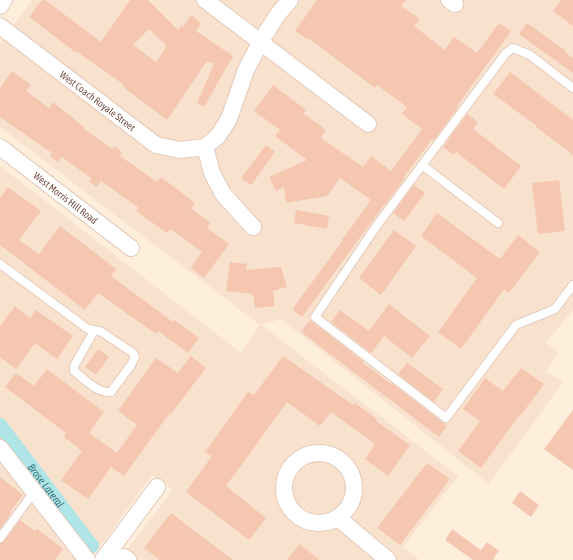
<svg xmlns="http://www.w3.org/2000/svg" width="573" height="560" font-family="'Asap Condensed',sans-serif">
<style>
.residential{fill:#f8e1cd}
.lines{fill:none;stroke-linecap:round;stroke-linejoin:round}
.canal{stroke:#b0e5e8;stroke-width:14}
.building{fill:#f5c7b1;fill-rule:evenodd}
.lane-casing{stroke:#e4cabb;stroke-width:10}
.street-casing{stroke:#e4cabb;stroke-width:18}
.lane{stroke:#fff;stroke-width:8}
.street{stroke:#fff;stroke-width:16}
.labels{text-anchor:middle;stroke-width:3;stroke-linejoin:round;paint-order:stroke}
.street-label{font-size:10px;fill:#745144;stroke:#fff2e4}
.water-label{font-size:11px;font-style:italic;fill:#36767c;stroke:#fff2e4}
</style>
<rect width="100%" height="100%" fill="#feeedc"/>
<path class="residential" d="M 32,0 L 573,0 L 573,310 L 546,343 L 559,353 L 546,371 L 563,382 L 489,484 L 281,319 L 261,325 L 458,476 L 403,547 L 419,560 L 119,560 L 170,494 L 172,489 L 152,475 L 90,560 L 0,560 L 0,166 L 241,353 L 260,325 L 0,127 L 0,44 Z"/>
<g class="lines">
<path class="canal" id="s1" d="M 0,425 L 92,546"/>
</g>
<path class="building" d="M 42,0 L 45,0 L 101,42 L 130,0 L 148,0 L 178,30 L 181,25 L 183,27 L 191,15 L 201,23 L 196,31 L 233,56 L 204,107 L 197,103 L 214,64 L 207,61 L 167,120 L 122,86 L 123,84 L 76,51 L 75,52 L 29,17 ZM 149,29 L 167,46 L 156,62 L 133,45 Z
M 317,0 L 406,0 L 401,6 L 420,19 L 414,26 L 445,50 L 454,37 L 477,53 L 499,23 L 511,31 L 457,106 L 458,107 L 434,140 L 432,139 L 404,177 L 405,178 L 384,206 L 384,205 L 302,317 L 294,311 L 294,307 L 343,240 L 342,240 L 371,200 L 340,178 L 327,196 L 286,203 L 284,187 L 276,191 L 269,177 L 307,160 L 275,136 L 280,130 L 254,111 L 273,85 L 306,110 L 303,113 L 326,130 L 321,138 L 363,167 L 371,156 L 391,171 L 422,129 L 402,114 L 407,107 L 377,85 L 375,88 L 308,38 L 307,39 L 295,31 Z
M 561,0 L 573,0 L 573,26 L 553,11 Z
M 527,23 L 566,51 L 565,52 L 573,58 L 573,73 L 519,34 Z
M 12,71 L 31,85 L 26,91 L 49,108 L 53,102 L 84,127 L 83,128 L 112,149 L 114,146 L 122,152 L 120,156 L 157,182 L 161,177 L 195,203 L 191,208 L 210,223 L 207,228 L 229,244 L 204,278 L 191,268 L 202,252 L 170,229 L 167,233 L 136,211 L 139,208 L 101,181 L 97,187 L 89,181 L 91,178 L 62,157 L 58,162 L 50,156 L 52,153 L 0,117 L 0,88 Z
M 510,72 L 573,120 L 573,155 L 536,127 L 537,126 L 493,94 Z
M 467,114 L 478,122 L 473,129 L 521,166 L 504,189 L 456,152 L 454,155 L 443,147 Z
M 266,145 L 275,152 L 251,185 L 241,178 Z
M 559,180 L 565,231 L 538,234 L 532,183 Z
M 414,185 L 425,193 L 404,221 L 393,213 Z
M 8,187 L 41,211 L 19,240 L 39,254 L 60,226 L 116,269 L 111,276 L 173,322 L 175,320 L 199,338 L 188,353 L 158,331 L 156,334 L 98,293 L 85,310 L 0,245 L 0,198 Z
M 296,210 L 329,216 L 327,229 L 294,223 Z
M 437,213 L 500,259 L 518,235 L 540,252 L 509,293 L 504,289 L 461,349 L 438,332 L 477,278 L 421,236 Z
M 394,230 L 416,246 L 381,295 L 359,278 Z
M 230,262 L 247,264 L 246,270 L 281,267 L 287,287 L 273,291 L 275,306 L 255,308 L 253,294 L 226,291 Z
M 389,304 L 430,336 L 412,358 L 384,336 L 371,353 L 331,322 L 340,310 L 369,331 Z
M 15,306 L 30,318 L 36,310 L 73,336 L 57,359 L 35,343 L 16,369 L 0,357 L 0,326 Z
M 310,320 L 364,362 L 363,363 L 391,384 L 392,383 L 447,426 L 439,437 L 301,332 Z
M 98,349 L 109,357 L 96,375 L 85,367 Z
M 191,356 L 206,368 L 170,415 L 169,414 L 124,476 L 111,467 L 88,499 L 61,480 L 82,451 L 64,437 L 66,433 L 5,387 L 16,373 L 34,386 L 47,369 L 104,412 L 89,433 L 117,453 L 137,425 L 118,411 L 156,358 L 178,373 Z
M 283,356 L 353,405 L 355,403 L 377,419 L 376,421 L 410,445 L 388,476 L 365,459 L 375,444 L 331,412 L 320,426 L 287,402 L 226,486 L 266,518 L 249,540 L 186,492 L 212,456 L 205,452 L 248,392 L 254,395 Z
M 407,363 L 443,389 L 434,402 L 398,374 Z
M 521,368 L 544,384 L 521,415 L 520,414 L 481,468 L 458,451 L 480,421 L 463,409 L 485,378 L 503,391 Z
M 573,410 L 573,470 L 544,449 Z
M 427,463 L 450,479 L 400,545 L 377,528 Z
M 0,477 L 23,495 L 10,512 L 11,513 L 0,529 Z
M 520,491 L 539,505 L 531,517 L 512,503 Z
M 171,513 L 233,560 L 160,560 L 144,548 Z
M 20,520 L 35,531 L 37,529 L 63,549 L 55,560 L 0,560 L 0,543 L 4,541 Z
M 452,529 L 481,550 L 487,542 L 499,551 L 493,559 L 495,560 L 473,560 L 445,540 Z
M 299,544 L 320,560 L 287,560 Z"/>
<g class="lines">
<defs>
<path id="lane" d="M 573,88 L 530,55 L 513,48 L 506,53 L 375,228 L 315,317 L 446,418 L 516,325 L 555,309 L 573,285
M 422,165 L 498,223
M 0,264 L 88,329 L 100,331 L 133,353 L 135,357 L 131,365 L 111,392 C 96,393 85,379 74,371 L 74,366 L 94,331
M 0,538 L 34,492"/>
<g id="street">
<path d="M 205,0 L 368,124"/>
<path d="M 449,0 L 455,4"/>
<path d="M 0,6 L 4,0"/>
<path id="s2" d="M 0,26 L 156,145 L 180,150 L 205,147 L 218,136 L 229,119 L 246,70 L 262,39 L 278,14 L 290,0"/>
<path id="s3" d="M 0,147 L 131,248"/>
<path d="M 205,147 L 212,173 L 223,194 L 253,227"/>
<path d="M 0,448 L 87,560"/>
<circle cx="319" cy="488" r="35"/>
<path d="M 338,518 L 388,560"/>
<path d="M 103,560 L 157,487"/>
<path d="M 117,560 L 124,557 L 128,560"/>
</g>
</defs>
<use href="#lane" class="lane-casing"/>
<use href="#street" class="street-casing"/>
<use href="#lane" class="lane"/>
<use href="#street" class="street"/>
</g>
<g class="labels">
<g class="street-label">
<text dy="4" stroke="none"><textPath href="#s2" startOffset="123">West Coach Royale Street</textPath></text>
<text dy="4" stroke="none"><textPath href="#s3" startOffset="83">West Morris Hill Road</textPath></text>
</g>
<g class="water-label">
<text dy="4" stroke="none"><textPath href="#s1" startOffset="76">Brose Lateral</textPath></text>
</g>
</g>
</svg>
